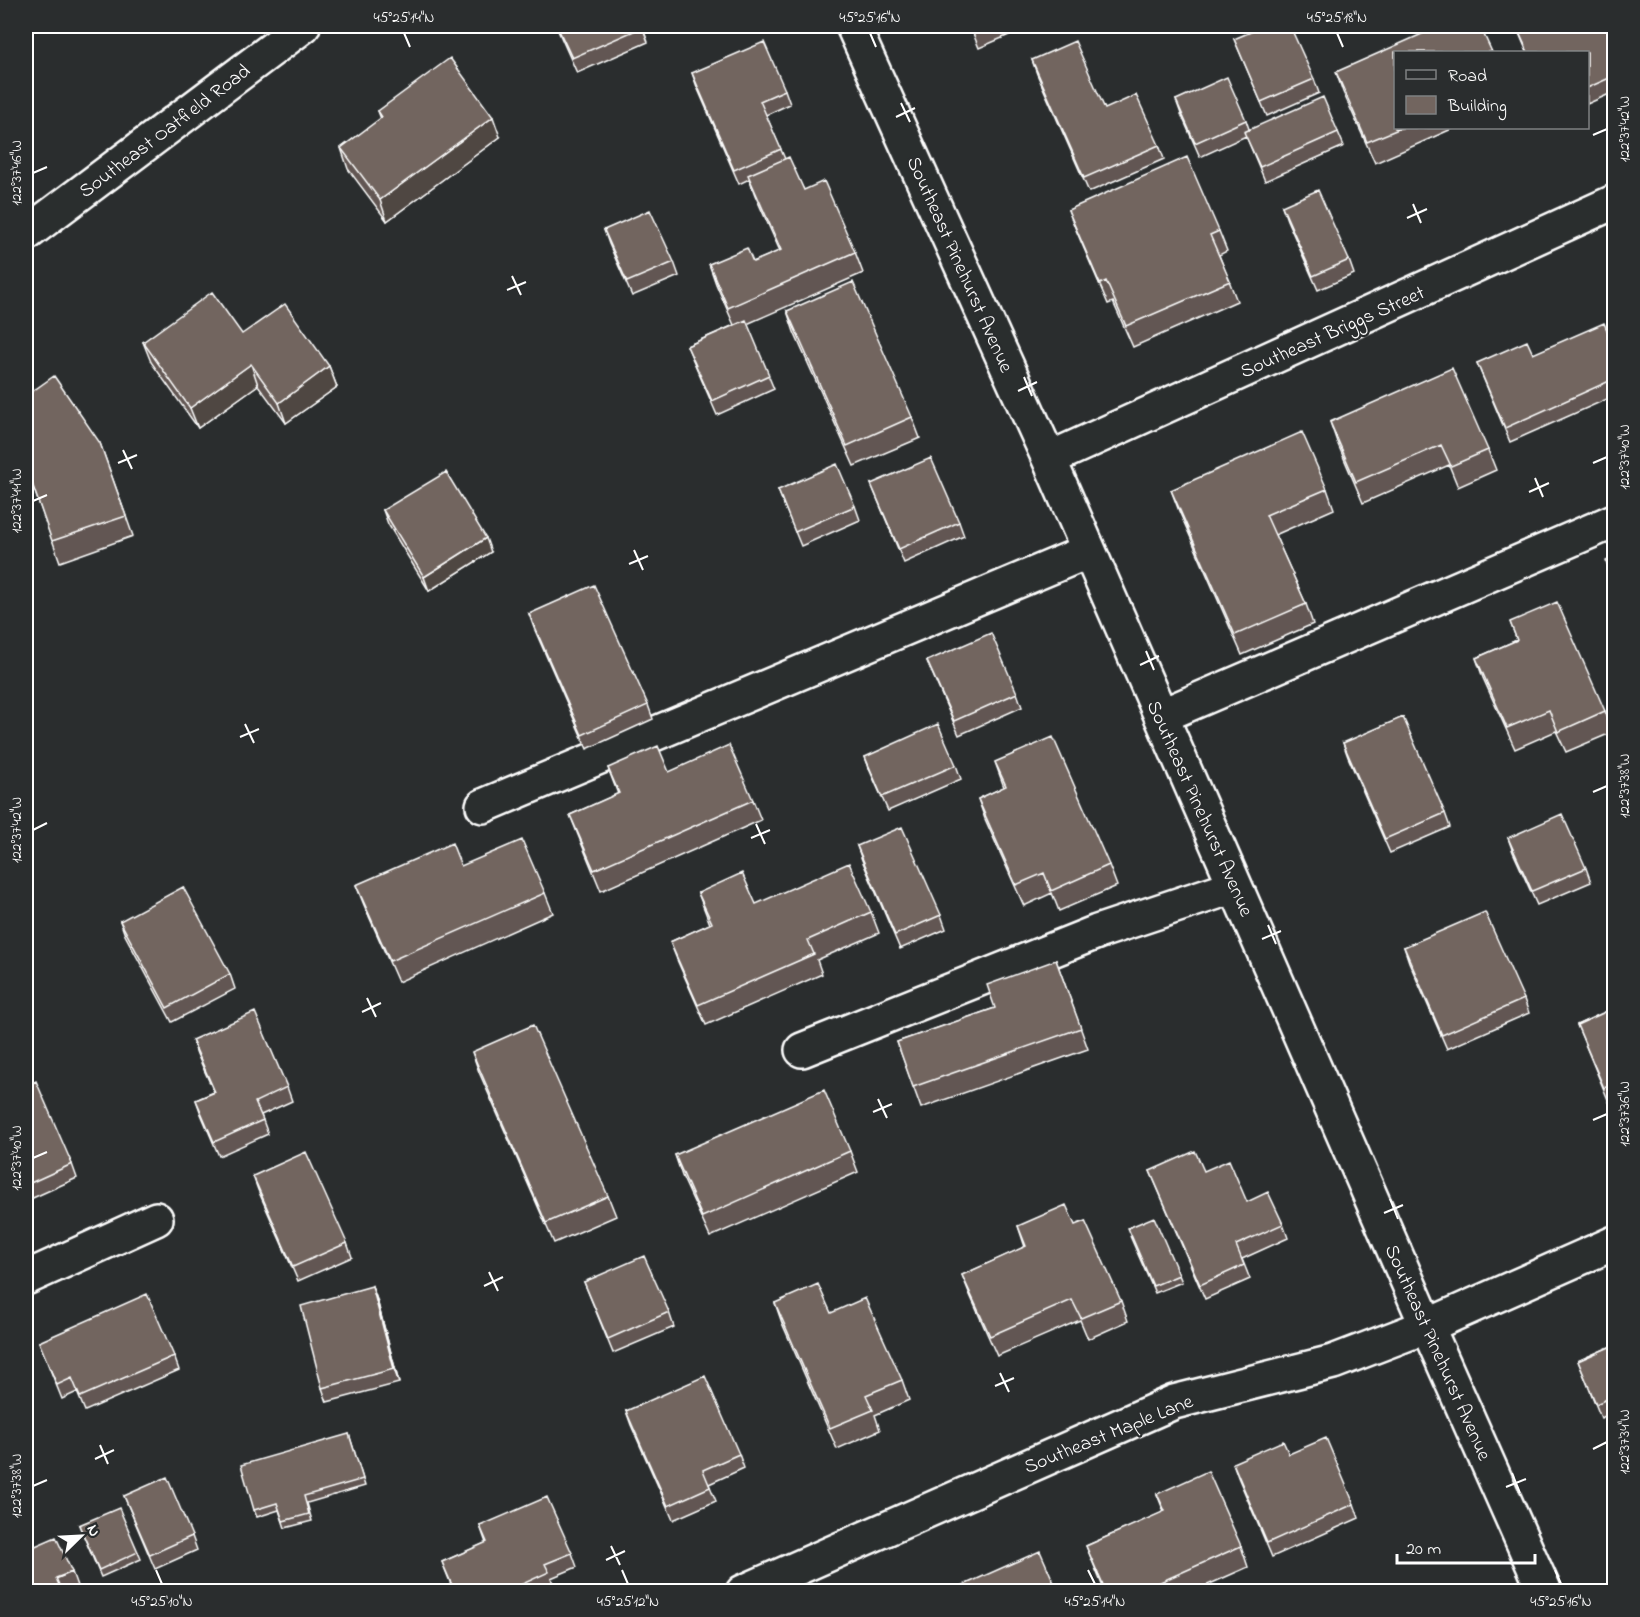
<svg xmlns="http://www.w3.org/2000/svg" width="1640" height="1617" font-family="'Indie Flower',sans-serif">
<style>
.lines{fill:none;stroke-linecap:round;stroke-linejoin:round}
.minor-casing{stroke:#fff;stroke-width:38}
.major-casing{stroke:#fff;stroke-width:38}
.minor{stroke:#2a2d2e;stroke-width:33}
.major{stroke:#2a2d2e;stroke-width:33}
.wall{fill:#625752;stroke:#fff;stroke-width:1.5}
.shaded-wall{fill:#504742;stroke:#fff;stroke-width:1.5}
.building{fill:#72655f;stroke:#fff;stroke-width:1.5}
.ticks{fill:none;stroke:#fff;stroke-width:2}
.labels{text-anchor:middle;stroke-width:4.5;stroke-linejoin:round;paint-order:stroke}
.street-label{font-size:20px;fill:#fff;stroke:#2a2d2e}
.neatline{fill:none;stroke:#fff;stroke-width:2}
.ticks-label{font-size:15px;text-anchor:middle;fill:#fff}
</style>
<rect width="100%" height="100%" fill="#2a2d2e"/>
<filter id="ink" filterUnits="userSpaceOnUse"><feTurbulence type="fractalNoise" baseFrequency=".0167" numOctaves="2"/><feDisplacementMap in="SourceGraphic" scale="12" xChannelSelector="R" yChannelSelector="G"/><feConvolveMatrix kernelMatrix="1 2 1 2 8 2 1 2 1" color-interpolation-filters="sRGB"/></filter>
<g filter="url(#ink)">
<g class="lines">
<defs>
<path id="minor" d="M 853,26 L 1049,459 L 1427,1326 L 1545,1592
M 1049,459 L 1614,202
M 1161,716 L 1614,521
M 483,806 L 1089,551
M 802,1050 L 1097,932 L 1235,886
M 26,1278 L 156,1219
M 743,1592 L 1174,1402 L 1333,1362 L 1427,1326 L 1614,1243"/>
<path id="major" d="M 26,234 L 303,26"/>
</defs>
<use href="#minor" class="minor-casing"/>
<use href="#major" class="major-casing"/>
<use href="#minor" class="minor"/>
<use href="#major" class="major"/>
</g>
<path class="wall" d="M 556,26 L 642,26 L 648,42 L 577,73 Z
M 970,26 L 1030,26 L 979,48 Z
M 1516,26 L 1614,26 L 1614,92 L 1587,104 L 1587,52 L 1527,52 Z
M 1234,39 L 1314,79 L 1319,93 L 1267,116 Z
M 1032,60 L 1159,145 L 1164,159 L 1089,192 L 1037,74 Z
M 1336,72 L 1395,128 L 1454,128 L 1375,163 L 1343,92 Z
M 692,73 L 785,90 L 790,104 L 766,115 L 785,159 L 804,190 L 855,252 L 863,273 L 747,324 L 774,389 L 717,415 L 693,360 L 687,346 L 734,325 L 716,284 L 709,264 L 753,262 L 780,251 L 755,195 L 749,179 L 739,184 L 697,87 Z
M 1176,100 L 1246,120 L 1249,129 L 1338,132 L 1344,146 L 1265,181 L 1246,136 L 1200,157 L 1181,114 Z
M 378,111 L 500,137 L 387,221 L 348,169 L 341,148 L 381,119 Z
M 1282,206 L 1349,260 L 1354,274 L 1318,290 L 1287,220 Z
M 1068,210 L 1219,231 L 1227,251 L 1219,255 L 1237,301 L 1133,347 L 1113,302 L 1108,304 L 1076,230 Z
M 604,230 L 674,262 L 679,276 L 632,296 L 609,244 Z
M 787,311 L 912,417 L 920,438 L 854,466 L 794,332 Z
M 242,334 L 329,366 L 337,387 L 286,423 L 258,385 L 198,428 L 151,362 L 143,342 Z
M 1614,346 L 1614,396 L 1510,442 L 1477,363 L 1533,354 Z
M 26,396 L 100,443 L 133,536 L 60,562 L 34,489 L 26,496 Z
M 1330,422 L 1488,450 L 1496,470 L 1458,487 L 1449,465 L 1363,503 L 1337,442 Z
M 871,484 L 959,522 L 964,536 L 904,563 Z
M 1327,489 L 1334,509 L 1275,535 L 1306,604 L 1313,624 L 1242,655 L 1179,511 L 1171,490 Z
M 778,490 L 855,506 L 860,520 L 801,546 Z
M 383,510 L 491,552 L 429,591 L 388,524 Z
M 529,614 L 648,705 L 653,719 L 587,749 L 534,628 Z
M 1510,622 L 1605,711 L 1613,732 L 1566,752 L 1556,731 L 1515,749 L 1483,678 L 1476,658 L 1517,640 Z
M 927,661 L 1017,693 L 1022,707 L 959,735 L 933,675 Z
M 1343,743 L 1445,813 L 1450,827 L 1390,853 L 1348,757 Z
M 865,757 L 956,765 L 961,779 L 888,811 L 870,771 Z
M 995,762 L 1109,865 L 1117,886 L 1059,911 L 1052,893 L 1024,906 L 985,819 L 978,799 L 1004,787 Z
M 608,768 L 669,772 L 753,800 L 761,820 L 601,891 L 578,835 L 570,815 L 618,794 Z
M 1508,838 L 1586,868 L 1591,882 L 1537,905 L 1513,852 Z
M 857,846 L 941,915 L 946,929 L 900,949 L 862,860 Z
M 461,866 L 545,893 L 553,913 L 398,982 L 364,905 L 356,885 Z
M 698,893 L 756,904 L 871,912 L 879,933 L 817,960 L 822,974 L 706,1025 L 678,962 L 670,942 L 710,924 Z
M 120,921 L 230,974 L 235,989 L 172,1022 L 125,935 Z
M 1404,947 L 1524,999 L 1529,1013 L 1447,1049 L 1409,962 Z
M 1056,960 L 1088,1049 L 921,1108 L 897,1042 L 995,1008 Z
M 1614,1008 L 1614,1099 L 1609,1102 L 1577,1025 Z
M 192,1040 L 287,1087 L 292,1101 L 261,1115 L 268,1134 L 219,1156 L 201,1114 L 196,1100 L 214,1092 L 197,1054 Z
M 472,1052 L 608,1196 L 616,1216 L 554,1243 L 479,1072 Z
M 26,1086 L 72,1164 L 77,1178 L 26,1201 Z
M 850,1151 L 858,1172 L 710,1237 L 682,1176 L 675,1155 Z
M 1150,1171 L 1204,1171 L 1247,1202 L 1283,1224 L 1288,1238 L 1242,1259 L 1250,1279 L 1205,1299 L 1156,1185 Z
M 253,1176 L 347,1243 L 352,1257 L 298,1281 L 258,1190 Z
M 1075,1225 L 1121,1301 L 1128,1321 L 1088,1339 L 1080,1320 L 997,1356 L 970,1295 L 962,1275 L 1025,1247 L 1018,1226 Z
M 1130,1236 L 1179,1275 L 1182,1282 L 1155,1293 Z
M 584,1282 L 669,1312 L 674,1327 L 613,1353 Z
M 372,1286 L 377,1300 L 399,1383 L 327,1402 L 322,1388 Z
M 775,1303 L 831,1313 L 902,1380 L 909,1400 L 875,1415 L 880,1430 L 837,1449 L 782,1323 Z
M 39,1342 L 174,1356 L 179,1370 L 85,1411 L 77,1392 L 62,1399 Z
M 1614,1345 L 1614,1412 L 1601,1418 L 1578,1361 Z
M 626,1411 L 739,1454 L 744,1468 L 709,1484 L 716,1501 L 673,1520 L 631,1425 Z
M 349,1434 L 365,1486 L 307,1503 L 312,1521 L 285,1528 L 279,1510 L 257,1517 L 254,1510 Z
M 1289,1454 L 1354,1504 L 1359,1518 L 1272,1557 L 1238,1477 L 1233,1463 Z
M 1157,1494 L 1241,1546 L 1248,1567 L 1192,1592 L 1105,1592 L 1086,1546 L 1164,1512 Z
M 124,1496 L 192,1536 L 197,1550 L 155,1569 Z
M 79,1525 L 138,1552 L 141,1559 L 101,1577 Z
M 480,1526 L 572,1553 L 577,1567 L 551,1578 L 554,1586 L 542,1592 L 454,1592 L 442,1562 L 486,1543 Z
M 72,1572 L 77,1586 L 63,1592 L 26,1592 Z"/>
<path class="shaded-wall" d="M 493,117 L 500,137 L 387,221 L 380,200 Z
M 251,364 L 258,385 L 198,428 L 190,408 Z
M 329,366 L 337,387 L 286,423 L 279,403 Z
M 27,469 L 34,489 L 26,496 L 26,470 Z
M 486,538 L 491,552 L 429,591 L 424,577 Z
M 372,1286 L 377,1300 L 399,1383 L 394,1369 Z"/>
<path class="building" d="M 557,26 L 642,26 L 643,27 L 572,58 Z
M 1265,26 L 1290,26 L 1314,79 L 1261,102 L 1234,39 Z
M 1440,26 L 1480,26 L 1492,52 L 1395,52 L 1395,128 L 1401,128 L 1367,142 L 1336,72 Z
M 1516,26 L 1614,26 L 1614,76 L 1587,88 L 1587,52 L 1528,52 Z
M 1075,41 L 1105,109 L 1136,95 L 1159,145 L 1084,178 L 1032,60 Z
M 764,42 L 785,90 L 760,101 L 781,149 L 734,170 L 692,73 Z
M 450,58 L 493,117 L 380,200 L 341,148 L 382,117 L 378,111 Z
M 1227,77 L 1246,120 L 1195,143 L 1176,100 Z
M 1323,97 L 1338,132 L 1260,167 L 1244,132 Z
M 789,157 L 804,190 L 824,181 L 855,252 L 728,308 L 709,264 L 747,248 L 753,262 L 781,250 L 748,175 Z
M 1187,157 L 1219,231 L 1210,235 L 1230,281 L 1126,326 L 1106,281 L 1100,284 L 1068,210 Z
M 1318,190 L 1349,260 L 1313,276 L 1282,206 Z
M 650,210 L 674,262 L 627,282 L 604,230 Z
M 853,282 L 912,417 L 847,446 L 787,311 Z
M 212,292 L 242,334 L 285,304 L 329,366 L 279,403 L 251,364 L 190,408 L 143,342 Z
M 746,320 L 769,375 L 712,401 L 687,346 Z
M 1604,323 L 1614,346 L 1614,379 L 1505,428 L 1477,363 L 1527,341 L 1533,354 Z
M 1452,368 L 1488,450 L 1451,466 L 1441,445 L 1356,482 L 1330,422 Z
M 54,376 L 100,443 L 126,516 L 52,541 L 27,469 L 26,470 L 26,396 Z
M 1302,432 L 1327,489 L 1266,515 L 1306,604 L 1235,635 L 1171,490 Z
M 931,458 L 959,522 L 899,549 L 871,484 Z
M 837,464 L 855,506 L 795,532 L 778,490 Z
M 446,472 L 486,538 L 424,577 L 383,510 Z
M 1614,557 L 1614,581 L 1606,561 Z
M 594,585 L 648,705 L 582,735 L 529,614 Z
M 1557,602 L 1605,711 L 1558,732 L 1549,710 L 1507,728 L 1476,658 L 1517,640 L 1510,622 Z
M 991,633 L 1017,693 L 954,721 L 927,661 Z
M 1403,717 L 1445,813 L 1385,839 L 1343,743 Z
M 938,724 L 956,765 L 882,797 L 865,757 Z
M 1053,737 L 1109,865 L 1051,891 L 1044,873 L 1016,885 L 978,799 L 1006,786 L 995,762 Z
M 729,745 L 753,800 L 594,870 L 570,815 L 619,793 L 608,768 L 658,746 L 669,772 Z
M 1562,814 L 1586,868 L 1532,891 L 1508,838 Z
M 902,827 L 941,915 L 895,935 L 857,846 Z
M 522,840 L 545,893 L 390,961 L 356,885 L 452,843 L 461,866 Z
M 849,863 L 871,912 L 808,940 L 814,954 L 698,1005 L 670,942 L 712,923 L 698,893 L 742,873 L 756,904 Z
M 183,887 L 230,974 L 167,1008 L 120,921 Z
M 1485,912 L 1524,999 L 1442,1035 L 1404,947 Z
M 1056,960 L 1081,1028 L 913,1087 L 897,1042 L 995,1008 L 987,985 Z
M 1614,1008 L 1614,1083 L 1604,1088 L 1577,1025 Z
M 255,1012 L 287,1087 L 255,1102 L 263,1120 L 214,1142 L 196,1100 L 215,1092 L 192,1040 Z
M 533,1025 L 608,1196 L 546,1223 L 472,1052 Z
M 36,1081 L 72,1164 L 26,1185 L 26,1086 Z
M 824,1090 L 850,1151 L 702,1217 L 675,1155 Z
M 1195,1151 L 1204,1171 L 1229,1160 L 1247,1202 L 1268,1192 L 1283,1224 L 1236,1245 L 1244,1265 L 1200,1285 L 1150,1171 Z
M 306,1152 L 347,1243 L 293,1267 L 253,1176 Z
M 1066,1205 L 1075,1225 L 1085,1221 L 1121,1301 L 1081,1318 L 1072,1300 L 990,1336 L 962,1275 L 1026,1246 L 1018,1226 Z
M 1154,1217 L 1179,1275 L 1153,1286 L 1128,1228 Z
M 644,1256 L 669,1312 L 608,1339 L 584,1282 Z
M 818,1284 L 831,1313 L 865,1298 L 902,1380 L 866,1395 L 873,1410 L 830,1428 L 775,1303 Z
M 372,1286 L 394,1369 L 322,1388 L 301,1306 Z
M 147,1294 L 174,1356 L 80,1397 L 72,1378 L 57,1385 L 39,1342 Z
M 1614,1345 L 1614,1396 L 1596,1404 L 1578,1361 Z
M 705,1376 L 739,1454 L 703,1470 L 710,1487 L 668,1506 L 626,1411 Z
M 349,1434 L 363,1479 L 304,1496 L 309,1514 L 283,1521 L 277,1503 L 254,1510 L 241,1465 Z
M 1326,1438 L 1354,1504 L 1267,1543 L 1233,1463 L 1283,1441 L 1289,1454 Z
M 1208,1471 L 1241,1546 L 1138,1592 L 1106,1592 L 1086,1546 L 1165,1511 L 1157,1494 Z
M 167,1477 L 192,1536 L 150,1555 L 124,1496 Z
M 547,1497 L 572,1553 L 545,1564 L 549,1572 L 505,1592 L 455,1592 L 442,1562 L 487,1542 L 480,1526 Z
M 119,1508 L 138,1552 L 99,1570 L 79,1525 Z
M 56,1537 L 72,1572 L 56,1578 L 62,1592 L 26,1592 L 26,1550 Z
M 1040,1551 L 1058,1592 L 948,1592 Z"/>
</g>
<path class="ticks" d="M 404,33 L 410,47M 870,33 L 876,47M 1337,33 L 1343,47M 901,103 L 910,122M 896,117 L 915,108M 1593,135 L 1607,129M 33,173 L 47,167M 1413,204 L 1421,223M 1407,218 L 1427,209M 512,276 L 521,295M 507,290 L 526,282M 1024,377 L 1032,396M 1018,391 L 1037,382M 123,450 L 132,469M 118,463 L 137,455M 1593,463 L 1607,457M 1535,478 L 1543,497M 1529,492 L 1549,483M 33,501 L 47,495M 634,550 L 643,570M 629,564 L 648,556M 1146,651 L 1154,670M 1140,665 L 1159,656M 245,724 L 254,743M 240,737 L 259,729M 1593,792 L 1607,786M 756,824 L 765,844M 33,830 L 47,823M 751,838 L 770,830M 1268,925 L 1276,944M 1262,939 L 1281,931M 367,998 L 376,1017M 362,1012 L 381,1003M 878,1099 L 887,1118M 873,1112 L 892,1104M 1593,1120 L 1607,1114M 33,1158 L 47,1152M 1390,1199 L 1398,1219M 1384,1213 L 1403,1205M 489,1272 L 498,1291M 484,1286 L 503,1277M 1000,1373 L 1009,1392M 995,1386 L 1014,1378M 100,1445 L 108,1464M 1593,1449 L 1607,1442M 95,1459 L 114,1450M 1512,1473 L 1520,1493M 33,1486 L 47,1480M 1506,1487 L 1526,1479M 611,1546 L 620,1565M 606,1560 L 625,1551M 156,1570 L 162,1584M 622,1570 L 628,1584M 1088,1570 L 1095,1584M 1555,1570 L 1561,1584"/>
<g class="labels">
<g class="street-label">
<text transform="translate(164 130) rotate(-37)" y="7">Southeast Oatfield Road</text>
<text transform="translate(961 264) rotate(66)" y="7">Southeast Pinehurst Avenue</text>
<text transform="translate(1332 331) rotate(-24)" y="7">Southeast Briggs Street</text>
<text transform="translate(1201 808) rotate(66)" y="7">Southeast Pinehurst Avenue</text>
<text transform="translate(1439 1352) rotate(66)" y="7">Southeast Pinehurst Avenue</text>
<text transform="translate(1108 1433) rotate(-22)" y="7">Southeast Maple Lane</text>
</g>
</g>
<rect width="1640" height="1617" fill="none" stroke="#2a2d2e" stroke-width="66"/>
<rect x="1394" y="51" width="195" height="78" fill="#2a2d2e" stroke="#7f8182" stroke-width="1.5"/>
<rect x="1406" y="70" width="30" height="9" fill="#2a2d2e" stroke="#7f8182" stroke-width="1.5"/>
<text x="1448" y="81" font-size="18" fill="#ffffff">Road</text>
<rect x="1406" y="96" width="30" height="18" fill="#72655f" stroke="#7f8182" stroke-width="1.5"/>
<text x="1448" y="111" font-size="18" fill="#ffffff">Building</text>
<g transform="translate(81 1536) rotate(66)" stroke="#2a2d2e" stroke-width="4.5" paint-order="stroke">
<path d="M0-4.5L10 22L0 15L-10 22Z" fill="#ffffff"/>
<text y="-9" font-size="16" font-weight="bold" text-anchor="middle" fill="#ffffff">N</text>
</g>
<path d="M1397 1554v9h138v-9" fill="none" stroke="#ffffff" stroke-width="3"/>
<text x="1406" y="1554" font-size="18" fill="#ffffff" stroke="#2a2d2e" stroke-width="4.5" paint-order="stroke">20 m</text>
<rect x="33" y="33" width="1574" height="1551" class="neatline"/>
<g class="ticks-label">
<text x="404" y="22">45°25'14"N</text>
<text x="870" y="22">45°25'16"N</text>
<text x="1337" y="22">45°25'18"N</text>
<text transform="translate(1624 129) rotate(-90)" y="5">122°37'42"W</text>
<text transform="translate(16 173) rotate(-90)" y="5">122°37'46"W</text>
<text transform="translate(1624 457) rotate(-90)" y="5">122°37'40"W</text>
<text transform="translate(16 501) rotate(-90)" y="5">122°37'44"W</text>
<text transform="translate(1624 786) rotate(-90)" y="5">122°37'38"W</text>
<text transform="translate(16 830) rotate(-90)" y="5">122°37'42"W</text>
<text transform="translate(1624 1114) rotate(-90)" y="5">122°37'36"W</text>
<text transform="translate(16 1158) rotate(-90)" y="5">122°37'40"W</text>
<text transform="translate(1624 1442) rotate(-90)" y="5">122°37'34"W</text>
<text transform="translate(16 1486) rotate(-90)" y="5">122°37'38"W</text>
<text x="162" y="1606">45°25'10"N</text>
<text x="628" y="1606">45°25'12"N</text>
<text x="1095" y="1606">45°25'14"N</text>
<text x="1561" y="1606">45°25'16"N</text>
</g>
</svg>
